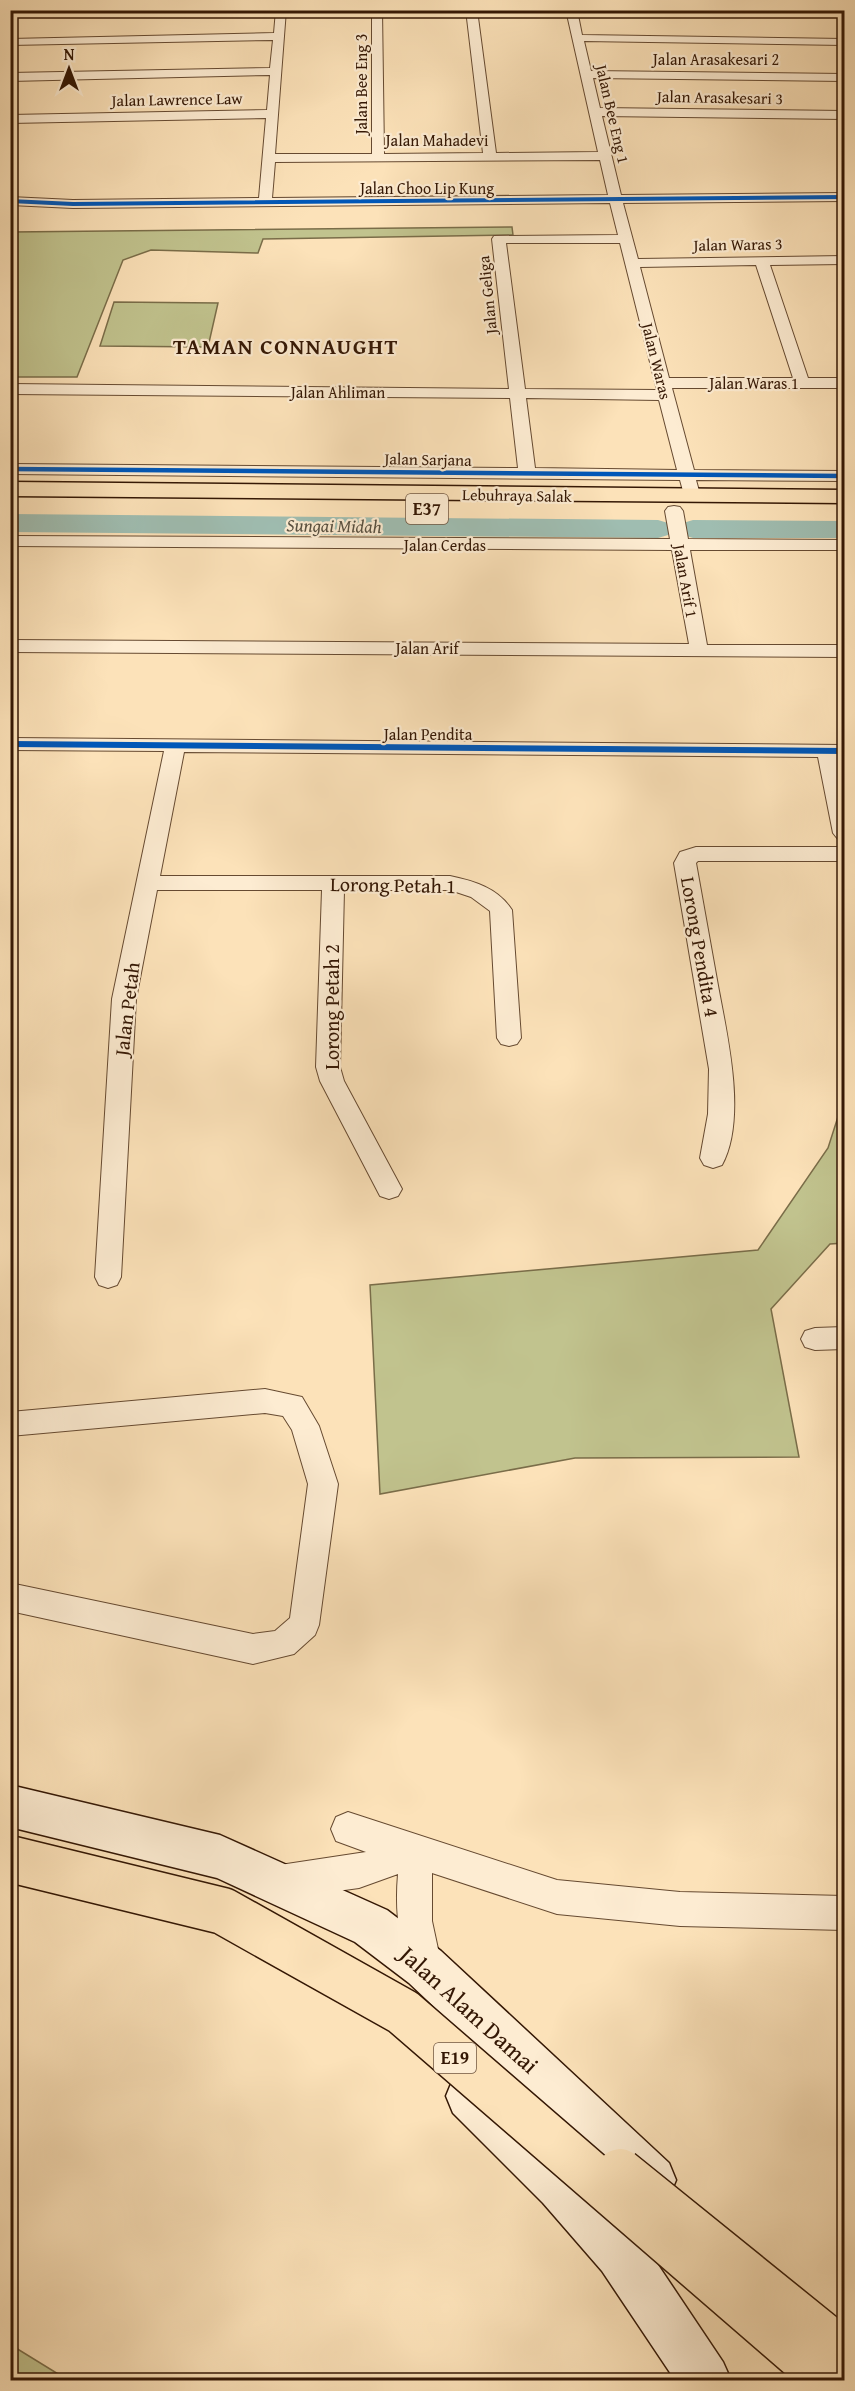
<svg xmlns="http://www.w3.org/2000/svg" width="855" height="2391" font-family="'Gentium Book Plus',serif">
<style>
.green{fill:#c1c38e;stroke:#7a6d49;stroke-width:1.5}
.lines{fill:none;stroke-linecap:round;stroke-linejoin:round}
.river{fill:#9fbdb1;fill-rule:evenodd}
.minor-casing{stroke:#664a31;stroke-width:2}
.secondary-casing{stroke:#341704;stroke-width:3}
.trunk-casing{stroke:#341704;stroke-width:3}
.minor{fill:#fdecd2;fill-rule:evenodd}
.secondary{fill:#fdecd2;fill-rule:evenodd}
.trunk{fill:#fce2b9;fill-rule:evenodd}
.motorway-bridge-casing{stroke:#341704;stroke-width:49;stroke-linecap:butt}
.motorway-bridge{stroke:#fce2b9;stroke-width:46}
.cycleway-far2-casing{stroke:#fdecd2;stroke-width:5}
.cycleway-far1-casing{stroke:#fdecd2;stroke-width:7}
.cycleway-casing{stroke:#fdecd2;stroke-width:9}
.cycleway-far2{stroke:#0057b8;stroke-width:4}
.cycleway-far1{stroke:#0057b8;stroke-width:4.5}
.cycleway{stroke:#0057b8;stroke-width:6}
.labels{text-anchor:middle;stroke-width:4.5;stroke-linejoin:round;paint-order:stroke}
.far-street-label{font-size:16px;fill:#341704;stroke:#fdecd2}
.shield{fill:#fdecd2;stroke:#705742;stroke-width:1.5}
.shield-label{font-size:18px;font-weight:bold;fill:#341704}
.far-water-label{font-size:18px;font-style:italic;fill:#595141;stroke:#fdecd2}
.street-label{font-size:20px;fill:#341704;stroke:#fdecd2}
.far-district-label{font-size:22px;font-weight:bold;letter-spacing:1.5px;fill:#341704;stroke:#fdecd2}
.near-street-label{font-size:24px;fill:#341704;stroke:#fdecd2}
</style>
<rect width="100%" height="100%" fill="#fce2b9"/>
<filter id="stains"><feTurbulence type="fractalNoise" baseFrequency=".00333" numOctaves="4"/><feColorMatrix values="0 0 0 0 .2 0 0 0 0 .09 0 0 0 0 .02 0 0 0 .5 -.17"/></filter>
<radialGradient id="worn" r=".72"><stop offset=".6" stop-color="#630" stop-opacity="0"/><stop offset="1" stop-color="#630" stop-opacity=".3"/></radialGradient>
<path class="green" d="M 512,227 L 513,235 L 263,239 L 258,253 L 151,250 L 123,260 L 77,377 L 11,377 L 11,232 Z
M 114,302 L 218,303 L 208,347 L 100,346 Z
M 844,1098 L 844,1243 L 830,1244 L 771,1309 L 799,1457 L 575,1458 L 380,1494 L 370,1285 L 758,1250 L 828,1148 Z
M 11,2345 L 68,2380 L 11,2380 Z"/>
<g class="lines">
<path class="river" d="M 10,514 L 658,520 L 668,523 L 672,529 L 668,535 L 658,538 L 10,532 Z
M 693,520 L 844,521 L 844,538 L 693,538 L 683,535 L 679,529 L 683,523 Z"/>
<defs>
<path id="minor" d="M 276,10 L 286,10 L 275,154 L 372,154 L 372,10 L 382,10 L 384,154 L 483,153 L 466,10 L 477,10 L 496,153 L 598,152 L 566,10 L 577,10 L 582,35 L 844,39 L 844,45 L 584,41 L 591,71 L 844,74 L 844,81 L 593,78 L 600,108 L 844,111 L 844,119 L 602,116 L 621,195 L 844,193 L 844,201 L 623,203 L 638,259 L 844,256 L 844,264 L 770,265 L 808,378 L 844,378 L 844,388 L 672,388 L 694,470 L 844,471 L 844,481 L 696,480 L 699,491 L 691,496 L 683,491 L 680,480 L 10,474 L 10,464 L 518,468 L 510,398 L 10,394 L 10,384 L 509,389 L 492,239 L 494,236 L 618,235 L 610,203 L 73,208 L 10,205 L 10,197 L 73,200 L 259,198 L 266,118 L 10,123 L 10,115 L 267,110 L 270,75 L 10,81 L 10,73 L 270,68 L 273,40 L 10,45 L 10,39 L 274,33 ZM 600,160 L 608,195 L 272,198 L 275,162 ZM 506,243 L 620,243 L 657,390 L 525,389 ZM 756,265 L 793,378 L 669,378 L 640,267 ZM 526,398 L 659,400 L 677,470 L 535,468 Z
M 674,506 L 680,507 L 683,511 L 688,539 L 844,540 L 844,550 L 690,550 L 707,645 L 844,645 L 844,657 L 10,652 L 10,640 L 689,644 L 672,550 L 10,546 L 10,536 L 670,539 L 665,511 L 668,507 Z
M 10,738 L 844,745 L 844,757 L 838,757 L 844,786 L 844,840 L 837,838 L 833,833 L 818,757 L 184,752 L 160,876 L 450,876 C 474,881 498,888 512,910 L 521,1038 L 517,1044 L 509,1046 L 501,1044 L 497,1038 L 490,911 L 471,897 L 450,890 L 344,890 L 340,1067 L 344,1081 L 402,1189 L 398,1196 L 389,1199 L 380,1196 L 320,1081 L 316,1067 L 322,890 L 157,890 L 136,999 L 121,1277 L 117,1285 L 108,1288 L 99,1285 L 95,1277 L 112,999 L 164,751 L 10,750 Z
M 696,847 L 844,847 L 844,861 L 698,861 L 696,863 C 703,902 710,941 717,980 C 726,1031 748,1117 722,1165 L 713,1168 L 704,1165 L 700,1158 L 708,1114 L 709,1069 L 674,863 L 680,852 Z
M 844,1327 L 844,1349 L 815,1350 L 805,1347 L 801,1339 L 805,1331 L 815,1328 Z
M 265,1389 L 302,1397 L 319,1426 L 338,1484 L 319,1625 L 315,1635 L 294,1654 L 253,1664 L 10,1611 L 10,1583 L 253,1634 L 275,1631 L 290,1618 L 308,1484 L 292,1430 L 283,1416 L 265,1413 L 10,1436 L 10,1412 Z
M 348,1812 L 557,1880 L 680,1892 L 844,1896 L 844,1930 L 680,1926 L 557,1914 L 432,1873 L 432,1921 L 441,1963 L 436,1975 L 424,1980 L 412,1975 C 398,1943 395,1909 398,1874 L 359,1888 L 280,1899 L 268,1894 L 263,1882 L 268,1870 L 280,1865 L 366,1852 L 336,1841 L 331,1829 L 336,1817 Z"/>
<path id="secondary" d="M 10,1785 L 220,1835 L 387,1910 L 441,1951 L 669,2163 L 676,2180 L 669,2197 L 652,2204 L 635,2197 L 409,1983 L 355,1942 L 217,1878 L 10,1827 Z
M 470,2072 L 487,2079 L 577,2169 L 638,2235 L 723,2362 L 731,2380 L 675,2380 L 602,2271 L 543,2203 L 453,2113 L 446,2096 L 453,2079 Z"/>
<path id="trunk" d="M 10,482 L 844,490 L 844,503 L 10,496 Z"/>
</defs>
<use href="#minor" class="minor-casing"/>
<use href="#secondary" class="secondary-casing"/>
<use href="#trunk" class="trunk-casing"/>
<use href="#minor" class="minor"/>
<use href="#secondary" class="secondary"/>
<use href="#trunk" class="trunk"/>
<defs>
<path id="motorway-bridge" d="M 10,1859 L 223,1911 L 403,2012 L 828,2380
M 620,2172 L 844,2353"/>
</defs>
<use href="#motorway-bridge" class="motorway-bridge-casing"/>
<use href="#motorway-bridge" class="motorway-bridge"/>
<defs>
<path id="cycleway-far2" d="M 10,201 L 73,204 L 844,197"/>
<path id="cycleway-far1" d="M 10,469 L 844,476"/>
<path id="cycleway" d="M 10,744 L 844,751"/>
</defs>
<use href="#cycleway-far2" class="cycleway-far2-casing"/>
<use href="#cycleway-far1" class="cycleway-far1-casing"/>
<use href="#cycleway" class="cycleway-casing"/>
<use href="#cycleway-far2" class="cycleway-far2"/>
<use href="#cycleway-far1" class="cycleway-far1"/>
<use href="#cycleway" class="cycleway"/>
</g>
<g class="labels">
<g class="far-street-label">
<text x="716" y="65">Jalan Arasakesari 2</text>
<text transform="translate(361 84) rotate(-90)" y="6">Jalan Bee Eng 3</text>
<text transform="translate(720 97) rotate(1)" y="6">Jalan Arasakesari 3</text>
<text transform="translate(177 99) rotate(-1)" y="6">Jalan Lawrence Law</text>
<text transform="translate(613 114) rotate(77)" y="6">Jalan Bee Eng 1</text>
<text x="437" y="146">Jalan Mahadevi</text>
<text x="427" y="194">Jalan Choo Lip Kung</text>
<text transform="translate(738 244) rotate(-1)" y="6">Jalan Waras 3</text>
<text transform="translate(487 295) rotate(-96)" y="6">Jalan Geliga</text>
<text transform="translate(657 361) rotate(76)" y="6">Jalan Waras</text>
<text x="754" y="389">Jalan Waras 1</text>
<text x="338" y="398">Jalan Ahliman</text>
<text transform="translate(428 459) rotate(1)" y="6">Jalan Sarjana</text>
<text transform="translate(517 495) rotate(1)" y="6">Lebuhraya Salak</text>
<text x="445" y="551">Jalan Cerdas</text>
<text transform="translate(686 581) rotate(80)" y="6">Jalan Arif 1</text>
<text x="427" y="654">Jalan Arif</text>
<text x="428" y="740">Jalan Pendita</text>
</g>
<g class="shield">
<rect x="406" y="494" width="42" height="30" rx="4.5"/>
<rect x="434" y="2043" width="42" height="30" rx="4.5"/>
</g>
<g class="shield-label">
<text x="427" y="515">E37</text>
<text x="455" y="2064">E19</text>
</g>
<g class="far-water-label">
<text transform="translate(334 526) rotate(1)" y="6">Sungai Midah</text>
</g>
<g class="street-label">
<text transform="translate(393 885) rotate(1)" y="7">Lorong Petah 1</text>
<text transform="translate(700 947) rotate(80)" y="7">Lorong Pendita 4</text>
<text transform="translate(332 1007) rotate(-90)" y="7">Lorong Petah 2</text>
<text transform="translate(127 1009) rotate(-83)" y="7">Jalan Petah</text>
</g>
<g class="far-district-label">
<text x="286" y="354">TAMAN CONNAUGHT</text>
</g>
<g class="near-street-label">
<text transform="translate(469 2010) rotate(42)" y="8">Jalan Alam Damai</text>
</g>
</g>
<rect width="855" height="2391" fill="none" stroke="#fce2b9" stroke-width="36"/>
<rect x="12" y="12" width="831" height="2367" fill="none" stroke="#341704" stroke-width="3"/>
<rect x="18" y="18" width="819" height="2355" fill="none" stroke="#341704" stroke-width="1.5"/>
<g transform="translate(69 69)" stroke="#fdecd2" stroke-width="4.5" paint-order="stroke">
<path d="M0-4.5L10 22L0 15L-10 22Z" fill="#341704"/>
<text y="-9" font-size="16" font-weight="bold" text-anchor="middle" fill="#341704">N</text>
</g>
<rect width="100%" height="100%" filter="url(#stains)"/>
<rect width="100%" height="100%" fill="url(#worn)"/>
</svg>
